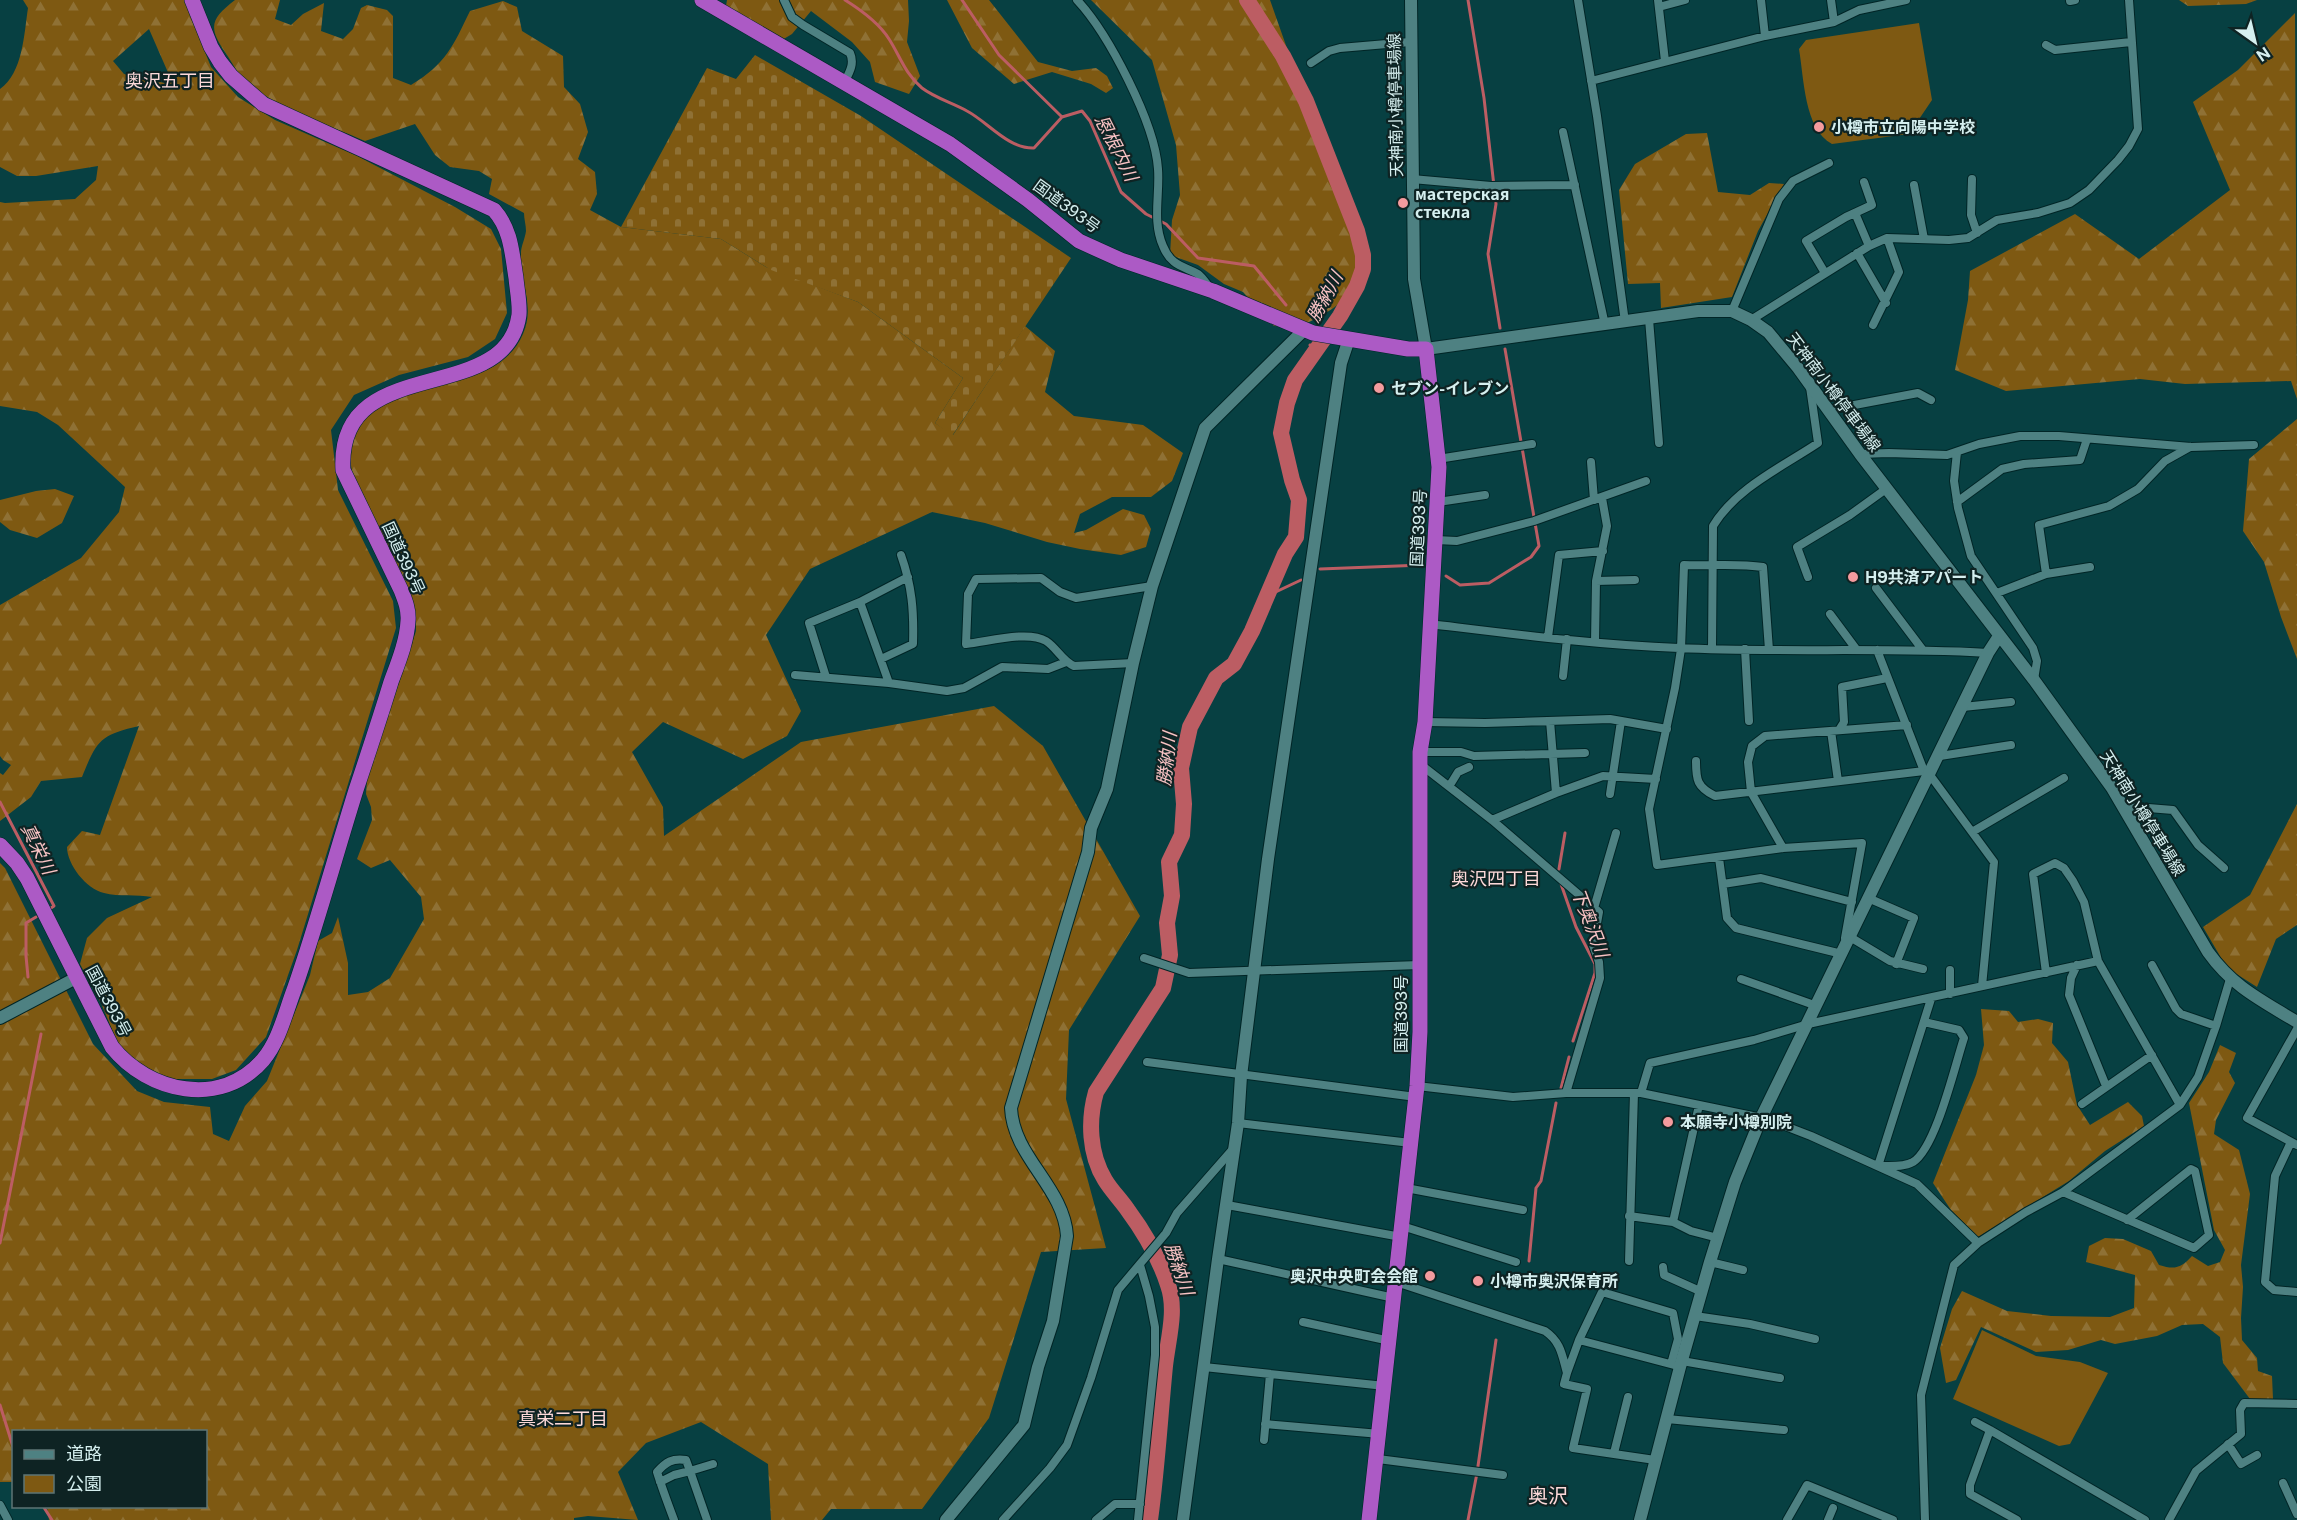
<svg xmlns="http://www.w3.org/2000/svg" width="2297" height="1520" font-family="'Public Sans','Noto Sans JP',sans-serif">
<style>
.forest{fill:url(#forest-firs);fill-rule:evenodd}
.cemetery{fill:url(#cemetery-stones)}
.park{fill:#7e5912}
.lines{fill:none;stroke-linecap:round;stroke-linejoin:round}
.stream{stroke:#bc5d63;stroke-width:3}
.river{stroke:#bc5d63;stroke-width:16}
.street-casing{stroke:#002526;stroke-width:10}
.secondary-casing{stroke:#002526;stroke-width:14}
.highway-casing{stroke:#002526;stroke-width:16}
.street{stroke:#4e8182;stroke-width:8}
.secondary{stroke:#4e8182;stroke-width:12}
.highway{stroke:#ac5ac5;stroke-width:15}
.poi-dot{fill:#f59b9e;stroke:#0e2323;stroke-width:2}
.labels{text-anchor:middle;stroke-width:4.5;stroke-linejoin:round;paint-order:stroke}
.street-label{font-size:16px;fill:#d5efef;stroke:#0e2323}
.poi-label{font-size:16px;font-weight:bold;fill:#d5efef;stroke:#0e2323;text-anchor:start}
.neighbourhood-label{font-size:18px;fill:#fdd9d9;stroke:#0e2323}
.water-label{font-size:18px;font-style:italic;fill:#f9c3c4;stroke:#0e2323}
.quarter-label{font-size:20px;fill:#fdd9d9;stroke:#0e2323}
</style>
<defs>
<pattern id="forest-firs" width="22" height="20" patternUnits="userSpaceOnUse" patternTransform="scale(1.5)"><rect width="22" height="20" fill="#7e5912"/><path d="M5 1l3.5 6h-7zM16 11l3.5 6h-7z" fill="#8f7135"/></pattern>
<pattern id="cemetery-stones" width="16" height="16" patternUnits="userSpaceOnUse" patternTransform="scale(1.5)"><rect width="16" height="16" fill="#7e5912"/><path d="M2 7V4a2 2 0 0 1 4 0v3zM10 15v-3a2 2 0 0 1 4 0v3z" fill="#8f7135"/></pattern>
</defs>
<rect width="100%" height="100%" fill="#074042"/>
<path class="forest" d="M 23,0 L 184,0 L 211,67 L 238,97 L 275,120 L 357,156 L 455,207 L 491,229 L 501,249 L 507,313 L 495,339 L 468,357 L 399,375 L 354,395 L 331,430 L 338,490 L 393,601 L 396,628 L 297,950 L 266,1037 L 236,1070 L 212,1079 L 173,1079 L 141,1067 L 119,1046 L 101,1003 L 80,964 L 87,938 L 107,918 L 152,897 C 137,894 119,897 104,893 C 86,889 67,864 67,847 L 82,831 L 100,835 L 139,726 C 100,735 97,740 82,777 L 41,781 L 31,797 L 0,821 L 0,773 L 3,775 L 11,765 L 3,760 L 0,756 L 0,605 L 81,558 L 119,512 L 125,487 L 58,425 L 37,412 L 0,406 L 0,202 L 5,203 L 75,199 L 96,180 L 98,166 L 36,176 L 17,176 L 0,167 L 0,89 C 23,73 24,34 28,8 ZM 149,29 L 170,77 L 165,83 L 124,74 L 113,61 Z
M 235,0 L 280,0 L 275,19 L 291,25 L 303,14 L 324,3 L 321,31 L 343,39 L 353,29 L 361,8 L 367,5 L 387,10 L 393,16 L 393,78 L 411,85 C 446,64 453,46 470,11 L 503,1 L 517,7 L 522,31 L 563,56 L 564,87 L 580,104 L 588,132 L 578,159 L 595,172 L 597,194 L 590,210 L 621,227 L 721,239 L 766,267 L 858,302 L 963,378 L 935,423 L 953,435 L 1025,326 L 1055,351 L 1045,392 L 1074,416 L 1143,425 L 1183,453 L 1172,481 L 1151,497 L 1112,497 L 1080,514 L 1074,533 L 1086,530 L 1123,509 L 1144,515 L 1151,529 L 1146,547 L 1121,555 L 1080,549 L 1047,542 L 985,523 L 932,512 L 810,569 L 766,635 L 801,711 L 787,736 L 743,759 L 663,722 L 632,752 L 663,807 L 664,836 L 801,742 L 994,706 L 1043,746 L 1140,916 L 1069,1030 L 1066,1099 L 1106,1248 L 1041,1252 L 989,1418 L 922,1509 L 831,1509 L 822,1520 L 771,1520 L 768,1464 L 701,1422 L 646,1443 L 618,1472 L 638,1520 L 588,1516 L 574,1518 L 574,1520 L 49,1520 L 47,1507 L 206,1506 L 206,1432 L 14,1432 L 13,1482 L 0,1482 L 0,863 L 5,868 L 93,1044 L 137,1091 L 164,1102 L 210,1107 L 213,1134 L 229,1141 L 245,1106 L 267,1081 L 310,975 L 318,941 L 332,933 L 338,917 L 348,963 L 348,995 L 368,992 L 390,978 L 424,919 L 421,897 L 390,860 L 371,868 L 357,859 L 372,820 L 371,807 L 366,794 L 367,780 L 416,631 L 415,615 C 400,582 385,549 370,516 C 364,501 352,481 351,465 C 348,360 490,411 523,334 C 536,304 518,280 521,253 C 521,246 525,239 526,231 C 526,225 524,219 524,213 L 489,194 L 492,179 L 479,171 L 450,167 L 435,155 L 415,124 L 365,141 C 328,125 276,108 246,82 C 238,74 231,61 225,52 C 207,26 212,18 235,0 Z
M 727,0 L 908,0 L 909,21 L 907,42 L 920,76 L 909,94 L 875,82 L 870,62 L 852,42 L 811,11 L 792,34 L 782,40 L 726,6 Z
M 947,0 L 989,0 L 1038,62 L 1072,71 L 1096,68 L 1107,76 L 1113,88 L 1106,93 L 1091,84 L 1052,72 L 1014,84 L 972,48 Z
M 1091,0 L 1270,0 L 1327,162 C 1344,197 1363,249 1352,287 C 1349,298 1332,310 1322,315 C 1300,327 1300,328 1274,326 L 1243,292 L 1224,284 L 1198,265 L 1170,255 L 1172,220 L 1180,195 L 1176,145 L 1152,60 Z
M 2179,0 L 2257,0 L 2246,4 L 2188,6 Z
M 2295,13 L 2297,399 L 2291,381 L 2185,384 L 2140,379 L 2006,391 L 1955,370 L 1968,300 L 1970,271 L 2075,214 L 2139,259 L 2230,190 L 2193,102 L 2238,70 Z
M 1707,133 L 1718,192 L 1750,195 L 1769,183 L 1784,184 L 1758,231 L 1732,297 L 1661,308 L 1660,283 L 1628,284 L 1619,190 L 1635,164 L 1686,134 Z
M 2297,419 L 2297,659 L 2281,617 L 2264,562 L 2243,531 L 2249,459 Z
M 55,489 L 74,496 L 62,523 L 37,538 L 10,530 L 0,522 L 0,500 L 36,491 Z
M 2297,804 L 2297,925 L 2276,939 L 2257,987 L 2227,968 L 2203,927 L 2250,895 Z
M 1981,1009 L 2009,1011 L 2018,1022 L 2038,1019 L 2053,1023 L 2052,1043 L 2068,1062 L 2077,1105 L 2090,1125 L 2128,1102 L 2142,1116 L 2144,1126 L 2105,1151 L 2069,1181 L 1978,1237 L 1951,1210 L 1933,1183 L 1976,1075 L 1984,1045 Z
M 2220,1045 L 2236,1053 L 2229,1072 L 2235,1083 L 2216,1120 L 2214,1134 L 2239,1150 L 2250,1194 L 2241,1265 L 2243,1287 L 2241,1318 L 2242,1340 L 2257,1358 L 2258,1371 L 2272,1376 L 2273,1399 L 2250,1399 L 2223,1363 L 2220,1337 L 2203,1324 L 2182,1325 L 2157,1336 L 2115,1344 L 2101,1340 L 2068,1350 L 2036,1352 L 1981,1327 L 1956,1380 L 1946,1383 L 1940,1348 L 1952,1309 L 1962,1291 L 2007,1311 L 2051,1316 L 2110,1317 L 2134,1308 L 2135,1275 L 2086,1262 L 2089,1246 L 2105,1238 L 2123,1239 L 2151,1251 L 2159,1265 C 2175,1270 2181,1268 2192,1256 L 2208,1266 L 2220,1262 L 2225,1250 L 2214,1230 L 2189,1103 L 2209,1072 Z"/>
<path class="cemetery" d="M 755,55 L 861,116 L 1071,258 L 952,436 L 935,423 L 963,378 L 858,302 L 771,270 L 721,239 L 621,227 L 707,68 L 736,79 Z"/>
<path class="park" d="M 1919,23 L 1932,100 L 1909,134 L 1832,144 C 1804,129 1804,78 1799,49 L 1806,40 Z
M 1982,1330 L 2036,1356 L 2080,1362 L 2108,1373 L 2070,1444 L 2059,1446 L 1953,1399 Z"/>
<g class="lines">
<path class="stream" d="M 845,0 C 861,10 879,23 889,39 C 900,56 905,74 922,88 C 935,98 953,103 967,111 C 988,122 1008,149 1034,148 L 1062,117 L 1082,111 L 1090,121 L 1121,192 L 1146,214 L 1166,224 L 1198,258 L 1254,266 L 1286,305
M 962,0 L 999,55 L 1062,117
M 1468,0 L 1484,98 L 1496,204 L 1488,254 L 1500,328
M 1310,345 L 1319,348
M 1320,569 L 1423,565
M 1446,576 L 1460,585 L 1489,583 L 1531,557 L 1539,546 L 1505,349
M 1265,597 L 1301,580
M 0,802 L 54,906 L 51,908
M 1559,869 L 1565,833
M 1561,884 L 1576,927 L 1595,964 L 1595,973 L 1573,1041
M 28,977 L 26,956 L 26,923 L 36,917
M 1561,1088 L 1569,1057
M 0,1243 L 41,1034
M 1529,1261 L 1536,1188 L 1541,1181 L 1556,1103
M 0,1405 L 14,1450
M 43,1506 L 52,1520
M 1468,1520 L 1477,1473 L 1496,1340"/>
<path class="river" d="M 1150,1520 C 1157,1469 1160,1417 1165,1366 C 1168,1339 1177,1310 1168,1285 C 1159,1257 1144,1232 1127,1209 C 1120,1199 1111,1190 1105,1180 C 1089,1154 1088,1120 1096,1092 L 1163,988 L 1170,955 L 1167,923 L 1172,896 L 1169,862 L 1182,835 L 1184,804 L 1181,768 L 1190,727 L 1216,678 L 1234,664 L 1252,631 L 1285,554 L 1296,537 L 1299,500 L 1292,480 L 1281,433 L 1287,403 L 1295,380 L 1340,316 L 1357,286 L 1363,269 L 1363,255 L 1357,231 L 1306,101 L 1283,56 L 1247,0"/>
<defs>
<path id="street" d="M 784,0 L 792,17 L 803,25 L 850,53 C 855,64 849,73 844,83
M 1077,0 C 1108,33 1155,123 1158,169 C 1160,195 1152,221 1163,246 C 1171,266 1183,266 1198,274 C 1202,277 1206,283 1210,288
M 1578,0 L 1597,116 L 1625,322
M 1658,0 L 1665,61
M 1761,0 L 1765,36
M 1831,0 L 1834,22
M 2070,1 L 2075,0
M 1659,7 L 1685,0
M 2046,45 L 2055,50 L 2131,42
M 1311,63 L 1329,51 L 1340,48 L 1410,42
M 1591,81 L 1765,36 L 1834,22 L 1859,10 L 1906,0
M 1563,132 L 1605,325
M 1412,179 L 1491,186 L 1575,185
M 1972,179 L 1971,215 L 1977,233
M 1914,185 L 1924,239
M 1855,213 L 1869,246
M 1857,253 L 1886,303
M 1825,273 L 1806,241 L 1846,217 L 1872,205 L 1864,182
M 1732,311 L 1779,199 L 1793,181 L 1829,163
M 1649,319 L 1659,443
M 1751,320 L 1869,246 L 1887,238 L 1949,240 L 1968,238 L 1997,220 L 2038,213 L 2070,203 L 2089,190 L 2118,160 L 2129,146 L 2138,129 L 2129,0
M 1873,325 L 1899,272 L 1887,238
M 1828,410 L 1918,393 L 1931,400
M 1957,452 L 1954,481 L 1958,508 L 1971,556 L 2033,648 L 2037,661 L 2034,680
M 1860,454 L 1889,453 L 1947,455 L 1979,444 L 2020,436 L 2059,436 L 2191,447 L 2254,445
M 1438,459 L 1532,444
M 1591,462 L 1594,500
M 1438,502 L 1485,495
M 1957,502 L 2002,469 L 2024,464 L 2080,460 L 2087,439
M 1436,540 L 1457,541 L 1534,521 L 1646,481
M 2046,574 L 2039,525 L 2109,506 L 2138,489 L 2165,461 L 2190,447
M 1808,577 L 1797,547 L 1850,515 L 1886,489
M 1596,581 L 1635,580
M 1876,588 L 1922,649
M 1997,593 L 2046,574 L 2090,567
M 860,602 L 889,683
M 1830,614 L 1856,649
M 1430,624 C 1513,634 1596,645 1679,648 C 1782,653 1885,647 1988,653
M 1548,637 L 1559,555 L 1603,551
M 1595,642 L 1596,581 L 1607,526 L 1602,498
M 1712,648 L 1713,526 C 1736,488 1782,467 1818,443 L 1810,387
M 1745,649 L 1749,721
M 1769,650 L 1763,567 C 1737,563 1711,566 1684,565 L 1681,649 L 1675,688 L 1649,809 L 1657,865 L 1783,848 L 1862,843 L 1845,938
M 1877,650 L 1924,771 L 1930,775 L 1994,862 L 1982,986
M 881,659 L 913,644 C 914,611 912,586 901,555
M 1133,663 L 1074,666 C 1062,661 1057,648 1046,641 C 1028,630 987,642 966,644 L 968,594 L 976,579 L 1041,578 L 1060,592 L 1076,598 L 1152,586
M 795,675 L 889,683 L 947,691 L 964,688 L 1002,667 L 1048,669 L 1066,662
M 1563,676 L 1567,639
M 826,677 L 809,623 L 860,602 L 908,577
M 1963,707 L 2011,702
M 1550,721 L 1556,793
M 1425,722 L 1485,723 L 1610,719 L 1667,729
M 1839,730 L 1844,722 L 1842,687 L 1887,678
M 1831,731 L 1838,781
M 1420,752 L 1461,752 L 1474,756 L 1585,753
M 1940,756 L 2011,745
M 1696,761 C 1696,780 1697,787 1715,796 L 1924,771
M 1420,764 L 1492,820 L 1599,912 L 1593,945 L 1599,962 L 1600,978 L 1566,1093
M 1450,785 L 1458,772 L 1469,767
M 1610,794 L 1621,721
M 2126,810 L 2136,807 L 2173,810 L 2198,845 L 2224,868
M 1492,820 L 1556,793 L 1603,776 L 1656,779
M 1972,832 L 2064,778
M 1783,848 L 1751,792 L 1748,762 L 1752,746 L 1765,736 L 1907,725
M 1719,858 L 1727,918 L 1736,928 L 1842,954 L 1842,951
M 1723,884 L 1761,878 L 1852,902
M 1868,898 L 1914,918 L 1896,964
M 1594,908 L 1616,833
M 1850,937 L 1890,961 L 1923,969
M 1144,958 L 1189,973 L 1419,965
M 2077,965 L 2071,978 L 2069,995 L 2106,1086
M 2152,965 L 2176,1009 L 2181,1014 L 2216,1026
M 2046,973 L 2033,874 L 2055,863 L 2064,868 L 2073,881 L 2084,902 L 2098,961 L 2180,1105
M 1741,979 L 1817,1006
M 1950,994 L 1950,970
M 2297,1029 L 2247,1118 L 2297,1145
M 1147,1062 L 1416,1097
M 1417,1086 L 1513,1097 L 1566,1093 L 1641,1093 L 1767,1119 L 1811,1136 L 1917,1184 L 1978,1243
M 1641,1093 L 1650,1063 L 1754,1040 L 1808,1024 L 2098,961
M 2082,1104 L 2152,1055
M 1699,1105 L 1673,1222 L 1691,1231 L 1718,1238
M 1238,1123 L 1411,1143
M 2291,1142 L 2275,1176 L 2265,1282 L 2274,1290 L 2297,1292
M 1878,1166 L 1931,999
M 1882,1166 C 1892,1166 1904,1167 1913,1162 C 1936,1148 1955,1065 1964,1038 L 1959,1030 L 1924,1022
M 1406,1188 L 1523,1210
M 2063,1192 L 2194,1248 L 2209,1235 L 2195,1171 L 2191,1169 L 2127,1220
M 1227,1205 L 1401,1237
M 1629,1216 L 1673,1222
M 1402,1226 L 1516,1262
M 1218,1259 L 1394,1298
M 1629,1261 L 1634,1093
M 1710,1262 L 1743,1270
M 1663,1267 L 1664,1275 L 1702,1292
M 1396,1282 L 1545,1331 C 1561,1342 1562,1355 1567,1373 L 1579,1340 L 1602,1292 L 1673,1313 L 1678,1339 L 1671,1364
M 1695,1316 L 1750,1324 L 1815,1339
M 1303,1322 L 1390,1341
M 1579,1340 L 1674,1365
M 1682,1361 L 1780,1378
M 1204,1367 L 1385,1386
M 1567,1373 L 1564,1384 L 1587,1389 L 1573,1448 L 1655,1460
M 1667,1419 L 1784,1430
M 1975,1422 L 1990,1430
M 1265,1424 L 1380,1434
M 1264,1440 L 1270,1374
M 2228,1444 L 2241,1464 L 2257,1455
M 1614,1453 L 1628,1397
M 1378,1459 L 1503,1475
M 660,1482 L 674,1475 L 690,1471 L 686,1460 C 672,1458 666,1462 657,1472 C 662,1488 668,1504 674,1520
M 2283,1483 L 2297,1514
M 0,1505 L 8,1520
M 707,1520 L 690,1471 L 713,1464
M 1003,1520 L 1050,1468 L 1067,1445 L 1091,1378 L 1118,1290 L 1166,1233 L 1177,1213 L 1233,1149
M 1096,1520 L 1115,1504 L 1140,1504
M 1138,1520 L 1155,1355 L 1155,1327 L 1149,1296 L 1140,1265
M 1787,1520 L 1807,1485 L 1893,1520
M 1828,1520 L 1833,1508
M 1925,1520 L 1921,1395 L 1954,1265 L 1978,1243 L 2026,1212 L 2063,1192 L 2180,1105 L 2198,1077 L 2216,1026 L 2230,979
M 2017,1520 L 1970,1494 L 1970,1485 L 1990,1430 L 2145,1520
M 2169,1520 L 2196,1471 L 2241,1434 L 2240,1410 L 2244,1403 L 2297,1404"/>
<path id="secondary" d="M 1411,0 L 1414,279 L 1426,349 L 1698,311 L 1732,311 L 1751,320 L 1768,332 L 1798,368 L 1860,454 L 2034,680 L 2112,788 L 2208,952 C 2233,987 2261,1000 2297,1022
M 0,1018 L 76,978
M 946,1520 L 1024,1425 L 1038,1367 L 1053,1321 L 1067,1236 C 1064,1187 1013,1157 1011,1108 L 1088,852 L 1091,828 L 1107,789 L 1133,663 L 1152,586 L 1205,428 L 1304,330
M 1183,1520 L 1218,1259 L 1238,1123 L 1241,1076 L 1268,859 L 1341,363 L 1349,339
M 1640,1520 L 1680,1367 L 1710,1262 L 1735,1182 L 1761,1118 L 1988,653 L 1999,636"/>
<path id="highway" d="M 702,0 L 950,144 L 1028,200 L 1079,241 L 1121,260 L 1213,291 L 1313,333 L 1408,349 L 1426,349 L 1439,467 L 1425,722 L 1420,752 L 1420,1032 L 1417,1086 L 1369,1520
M 0,845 L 17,863 L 27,878 L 112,1047 C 148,1092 221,1109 263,1060 C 279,1041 285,1014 294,990 C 317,924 335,857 356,790 C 368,754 380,718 391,682 C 398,663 407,641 408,621 C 409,610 405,600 401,590 L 343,470 C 336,350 506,409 519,315 C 520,303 517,290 516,278 C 512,253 511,229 494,210 L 263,104 L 231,76 L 220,62 L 211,47 L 192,0"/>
</defs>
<use href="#street" class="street-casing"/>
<use href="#secondary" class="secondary-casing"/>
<use href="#highway" class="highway-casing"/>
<use href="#street" class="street"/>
<use href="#secondary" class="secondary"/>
<use href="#highway" class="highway"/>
</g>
<g class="poi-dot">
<circle cx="1819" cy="127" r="6"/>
<circle cx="1403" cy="203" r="6"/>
<circle cx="1379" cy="388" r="6"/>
<circle cx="1853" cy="577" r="6"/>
<circle cx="1668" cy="1122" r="6"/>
<circle cx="1430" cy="1276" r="6"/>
<circle cx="1478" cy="1281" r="6"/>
</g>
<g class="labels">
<g class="street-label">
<text transform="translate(1395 105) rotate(-91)" y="6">天神南小樽停車場線</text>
<text transform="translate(1067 206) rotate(36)" y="6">国道393号</text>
<text transform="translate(1834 392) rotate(53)" y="6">天神南小樽停車場線</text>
<text transform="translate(1418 528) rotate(-87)" y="6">国道393号</text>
<text transform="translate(404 558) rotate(65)" y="6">国道393号</text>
<text transform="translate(2143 813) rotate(58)" y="6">天神南小樽停車場線</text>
<text transform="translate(109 1001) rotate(62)" y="6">国道393号</text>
<text transform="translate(1401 1014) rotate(-90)" y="6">国道393号</text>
</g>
<g class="poi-label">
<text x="1831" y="133">小樽市立向陽中学校</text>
<text x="1415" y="200">мастерская<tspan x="1415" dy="18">стекла</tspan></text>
<text x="1391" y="394">セブン-イレブン</text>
<text x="1865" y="583">H9共済アパート</text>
<text x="1680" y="1128">本願寺小樽別院</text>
<text x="1418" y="1282" text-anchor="end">奥沢中央町会会館</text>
<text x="1490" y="1287">小樽市奥沢保育所</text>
</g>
<g class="neighbourhood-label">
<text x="170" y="87">奥沢五丁目</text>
<text x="1496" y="885">奥沢四丁目</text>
<text x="563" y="1425">真栄二丁目</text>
</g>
<g class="water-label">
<text transform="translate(1116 148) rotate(63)" y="6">恩根内川</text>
<text transform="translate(1325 297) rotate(-61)" y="6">勝納川</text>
<text transform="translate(1167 759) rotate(-83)" y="6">勝納川</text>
<text transform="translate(38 849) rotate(64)" y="6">真栄川</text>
<text transform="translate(1590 923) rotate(69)" y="6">下奥沢川</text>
<text transform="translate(1179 1269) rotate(71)" y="6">勝納川</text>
</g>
<g class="quarter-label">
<text x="1548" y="1503">奥沢</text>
</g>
</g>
<rect x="12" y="1430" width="195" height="78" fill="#0e2323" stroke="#5e7575" stroke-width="1.5"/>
<rect x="24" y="1450" width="30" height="9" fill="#4e8182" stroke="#5e7575" stroke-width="1.5"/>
<text x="66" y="1460" font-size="18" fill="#d5efef">道路</text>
<rect x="24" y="1475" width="30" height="18" fill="#7e5912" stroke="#5e7575" stroke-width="1.5"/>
<text x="66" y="1490" font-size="18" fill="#d5efef">公園</text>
<g transform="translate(2255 42) rotate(146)" stroke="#0e2323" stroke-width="4.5" paint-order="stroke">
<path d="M0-4.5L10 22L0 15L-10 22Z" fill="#d5efef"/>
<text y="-9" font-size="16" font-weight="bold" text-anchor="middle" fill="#d5efef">N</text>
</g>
</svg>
